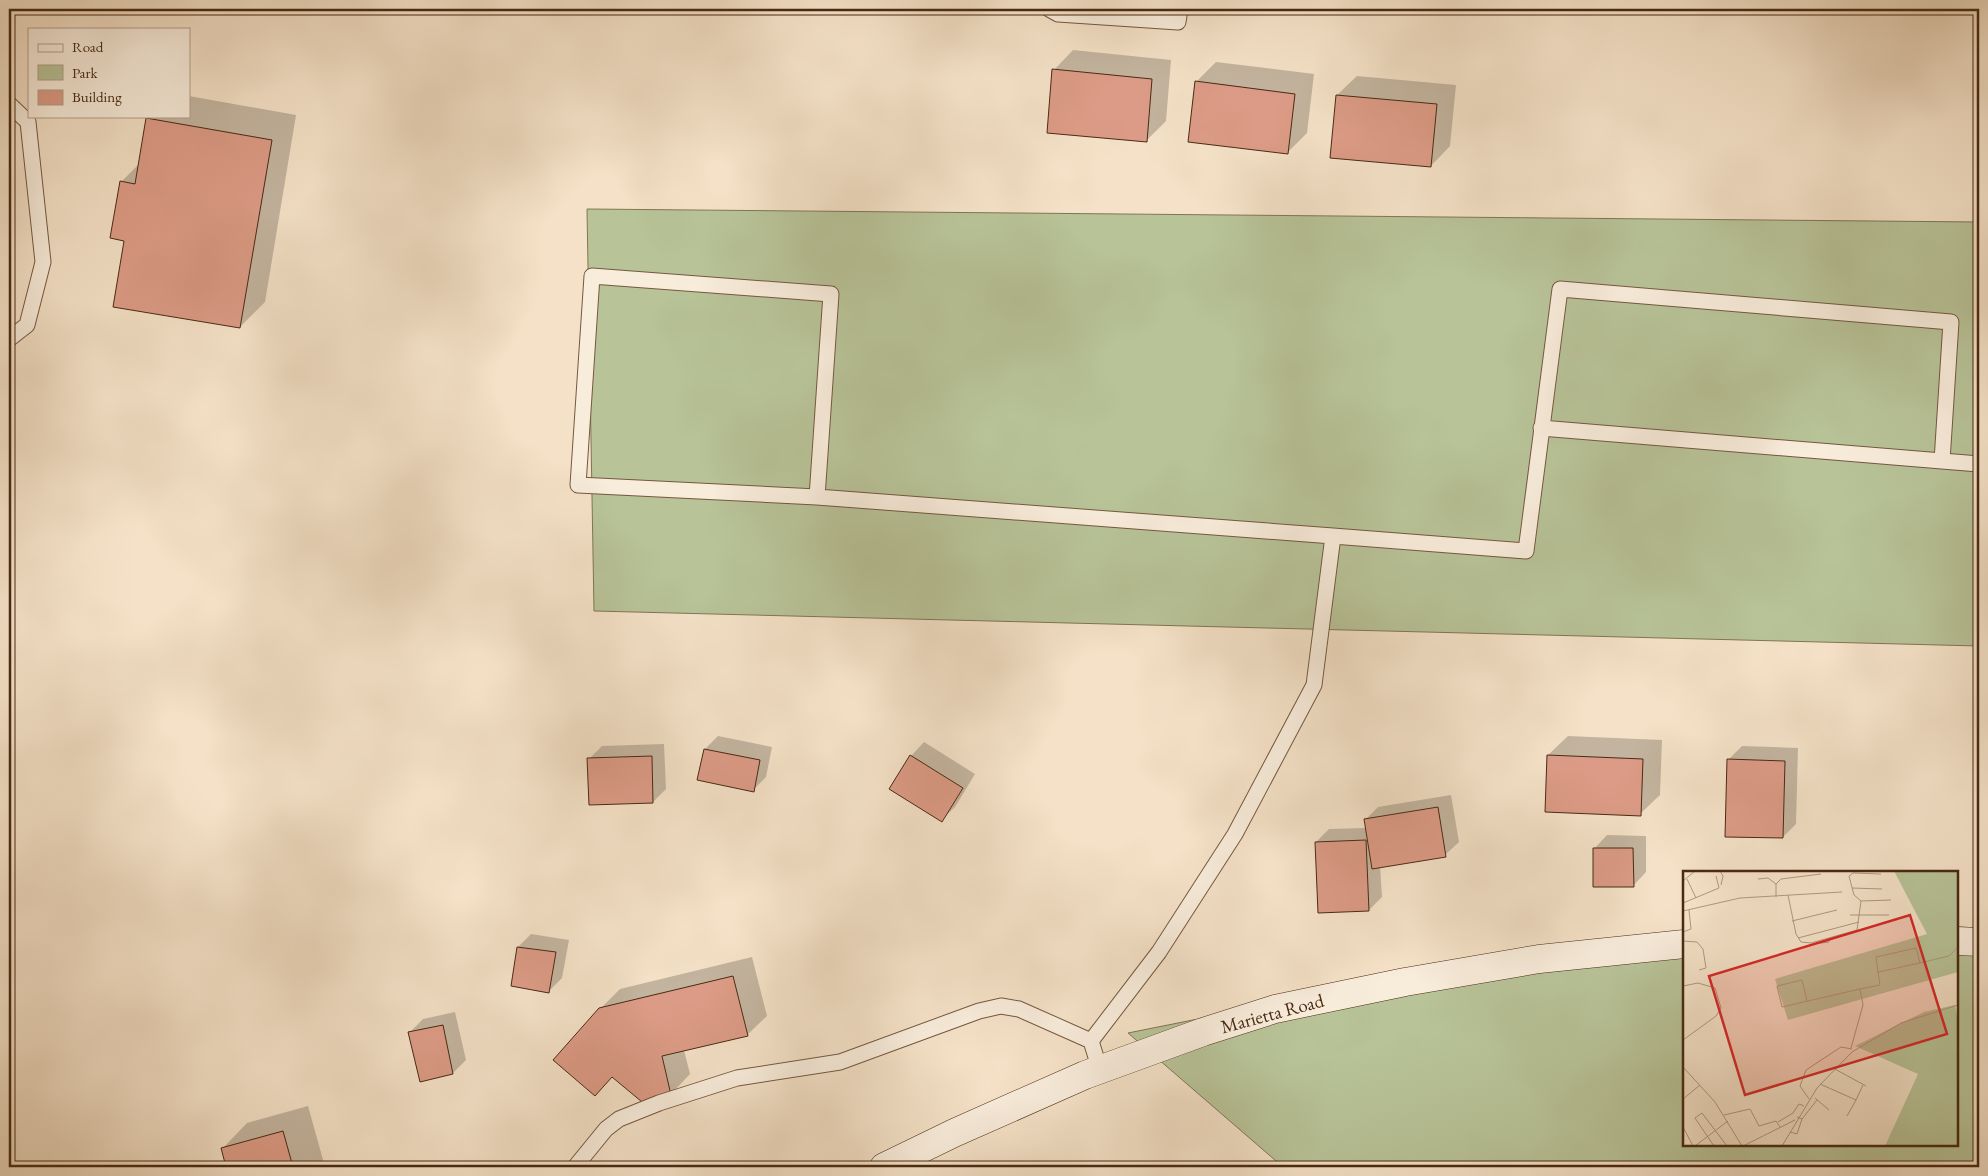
<svg xmlns="http://www.w3.org/2000/svg" width="1988" height="1176" font-family="'EB Garamond',serif">
<style>
.green{fill:#b8c398;stroke:#807655}
.shadow{fill:#0003}
.building{fill:#dc9b86;stroke:#492a12}
.lines{fill:none;stroke-linecap:round;stroke-linejoin:round}
.lane-casing{stroke:#74583f;stroke-width:17}
.secondary-casing{stroke:#492a12;stroke-width:29}
.lane{stroke:#f8ecdb;stroke-width:15}
.secondary{stroke:#f8ecdb;stroke-width:28}
.labels{text-anchor:middle;stroke-width:5;stroke-linejoin:round;paint-order:stroke}
.street-label{font-size:19px;fill:#492a12;stroke:#f8ecdb}
.inset-road{fill:none;stroke:#b0987f;stroke-width:1}
.view{fill:#d62828;fill-opacity:0.15;stroke:#d62828;stroke-width:2.5}
.inset-edge{fill:none;stroke:#492a12;stroke-width:2.5}
</style>
<rect width="100%" height="100%" fill="#f4e1c7"/>
<filter id="stains"><feTurbulence type="fractalNoise" baseFrequency=".004" numOctaves="4"/><feColorMatrix values="0 0 0 0 .2 0 0 0 0 .09 0 0 0 0 .02 0 0 0 .5 -.17"/></filter>
<radialGradient id="worn" r=".72"><stop offset=".6" stop-color="#630" stop-opacity="0"/><stop offset="1" stop-color="#630" stop-opacity=".3"/></radialGradient>
<path class="green" d="M 587,209 L 1979,222 L 1979,646 L 594,611 Z
M 1957,927 L 1979,928 L 1979,1167 L 1283,1167 L 1128,1033 L 1457,967 L 1684,939 L 1684,1145 L 1957,1145 Z"/>
<path class="shadow" d="M 1073,50 L 1171,60 L 1166,121 L 1146,141 L 1054,70 Z
M 1216,62 L 1314,74 L 1307,133 L 1287,153 L 1196,82 Z
M 1357,76 L 1456,85 L 1450,146 L 1431,166 L 1337,95 Z
M 189,96 L 296,115 L 265,302 L 240,327 L 126,240 L 121,182 L 140,163 L 147,119 L 149,116 L 189,116 Z
M 718,736 L 772,747 L 766,777 L 753,790 L 705,749 Z
M 1568,736 L 1662,740 L 1660,795 L 1640,814 L 1548,755 Z
M 924,742 L 975,774 L 955,807 L 941,820 L 890,789 L 911,756 Z
M 664,744 L 666,789 L 653,802 L 589,759 L 602,746 Z
M 1742,746 L 1798,748 L 1796,824 L 1783,837 L 1729,759 Z
M 1451,795 L 1459,842 L 1445,855 L 1380,866 L 1382,897 L 1369,910 L 1316,842 L 1329,829 L 1366,828 L 1365,820 L 1378,807 Z
M 1607,835 L 1646,836 L 1646,872 L 1633,886 L 1594,849 Z
M 531,934 L 569,940 L 562,978 L 549,991 L 518,947 Z
M 752,957 L 767,1016 L 747,1035 L 684,1050 L 690,1074 L 671,1094 L 613,1076 L 595,1094 L 600,1009 L 620,989 Z
M 455,1012 L 466,1060 L 453,1073 L 410,1032 L 423,1019 Z
M 308,1106 L 325,1167 L 227,1167 L 222,1149 L 247,1123 Z"/>
<path class="building" d="M 1052,69 L 1152,79 L 1147,142 L 1047,133 Z
M 1195,81 L 1295,94 L 1288,154 L 1188,142 Z
M 1336,95 L 1437,104 L 1431,167 L 1330,158 Z
M 146,118 L 272,140 L 240,328 L 113,307 L 124,241 L 110,238 L 120,181 L 135,184 Z
M 704,749 L 760,760 L 754,792 L 697,780 Z
M 910,755 L 963,788 L 942,822 L 889,789 Z
M 1547,755 L 1643,759 L 1641,816 L 1545,812 Z
M 652,756 L 653,803 L 589,805 L 587,758 Z
M 1727,759 L 1785,761 L 1783,838 L 1725,837 Z
M 1438,807 L 1446,857 L 1372,869 L 1364,819 Z
M 1366,840 L 1369,911 L 1318,913 L 1315,842 Z
M 1593,848 L 1633,848 L 1634,887 L 1593,887 Z
M 517,947 L 556,952 L 549,993 L 511,986 Z
M 733,976 L 748,1036 L 662,1056 L 671,1095 L 642,1102 L 612,1077 L 595,1096 L 553,1060 L 599,1008 Z
M 443,1025 L 453,1074 L 420,1082 L 408,1032 Z
M 283,1131 L 293,1167 L 226,1167 L 221,1148 Z"/>
<g class="lines">
<defs>
<path id="lane" d="M 1049,9 L 1058,14 L 1178,22 L 1180,9
M 9,104 L 28,122 L 43,262 L 27,325 L 9,339
M 1942,461 L 1979,464
M 817,497 L 831,294 L 592,276 L 578,485 L 817,497 L 1333,536 L 1314,685 L 1235,834 L 1159,952 L 1091,1041
M 1333,536 L 1526,551 L 1560,289 L 1951,322 L 1942,461 L 1541,428
M 575,1167 L 606,1129 L 619,1119 L 659,1103 L 737,1078 L 840,1062 L 979,1011 L 1001,1006 L 1019,1009 L 1091,1041 L 1100,1070"/>
<path id="secondary" d="M 1957,941 L 1979,942
M 884,1167 L 954,1133 L 1085,1075 L 1203,1032 L 1275,1009 L 1405,982 L 1539,959 L 1684,944"/>
</defs>
<use href="#lane" class="lane-casing"/>
<use href="#secondary" class="secondary-casing"/>
<use href="#lane" class="lane"/>
<use href="#secondary" class="secondary"/>
</g>
<g class="labels">
<g class="street-label">
<text transform="translate(1272 1013) rotate(-15)" y="7">Marietta Road</text>
</g>
</g>
<g transform="translate(1683 871)">
<rect width="275" height="275" fill="#f4e1c7"/>
<path d="M 211,0 L 275,0 L 275,101 L 105,149 L 92,108 L 244,63 ZM 272,134 L 275,150 L 275,275 L 202,275 L 235,203 L 172,175 L 241,141 Z" fill="#b8c398"/>
<path class="inset-road" d="M 37,0 L 40,5 L 38,14M 4,8 L 13,27M 75,8 L 85,7 L 93,13M 0,10 L 12,0M 169,17 L 199,18M 105,24 L 113,63 L 118,71 L 128,72 L 174,59 L 178,30 L 171,24 L 166,5 L 170,2 L 198,3M 93,26 L 93,13 L 98,8 L 138,3M 178,30 L 208,29M 0,32 L 36,17 L 33,5M 0,40 L 57,27 L 159,21M 167,44 L 206,44M 109,50 L 154,39M 0,61 L 8,58 L 6,39M 115,67 L 176,51M 0,70 L 14,71 L 20,78 L 23,97 L 16,99M 130,73 L 146,71 L 145,67M 237,92 L 266,85 L 275,76M 0,115 L 15,112 L 32,117 L 38,137 L 33,145 L 0,169M 177,118 L 197,114 L 195,101 L 193,86 L 233,77 L 237,92 L 195,101M 124,130 L 119,109 L 94,115 L 99,136 L 177,118 L 180,134 L 168,177M 0,196 L 32,231 L 59,275M 150,197 L 183,215M 137,213 L 173,229 L 180,214M 132,227 L 146,239M 0,228 L 17,214M 126,228 L 117,215 L 123,199 L 158,176 L 169,178M 41,244 L 67,238 L 76,255 L 93,250 L 97,256M 164,245 L 173,229M 114,246 L 119,248 L 134,229M 95,251 L 110,242 L 116,233 L 121,235M 0,256 L 10,275M 107,261 L 114,263 L 119,248M 12,275 L 45,250M 31,275 L 12,247 L 19,242 L 44,275M 60,275 L 112,249M 99,275 L 134,217 L 169,181 L 218,152 L 275,134"/>
<path class="view" d="M 227,44 L 264,163 L 62,224 L 26,105 Z"/>
<rect width="275" height="275" class="inset-edge"/>
</g>
<rect width="1988" height="1176" fill="none" stroke="#f4e1c7" stroke-width="30"/>
<rect x="10" y="10" width="1968" height="1156" fill="none" stroke="#492a12" stroke-width="2.5"/>
<rect x="15" y="15" width="1958" height="1146" fill="none" stroke="#492a12"/>
<rect x="28" y="28" width="162" height="90" fill="#f8ecdb" stroke="#b29e8b"/>
<rect x="38" y="44" width="25" height="8" fill="#f8ecdb" stroke="#b29e8b"/>
<text x="72" y="52" font-size="15" fill="#492a12">Road</text>
<rect x="38" y="65" width="25" height="15" fill="#b8c398" stroke="#b29e8b"/>
<text x="72" y="78" font-size="15" fill="#492a12">Park</text>
<rect x="38" y="90" width="25" height="15" fill="#dc9b86" stroke="#b29e8b"/>
<text x="72" y="102" font-size="15" fill="#492a12">Building</text>
<rect width="100%" height="100%" filter="url(#stains)"/>
<rect width="100%" height="100%" fill="url(#worn)"/>
</svg>
